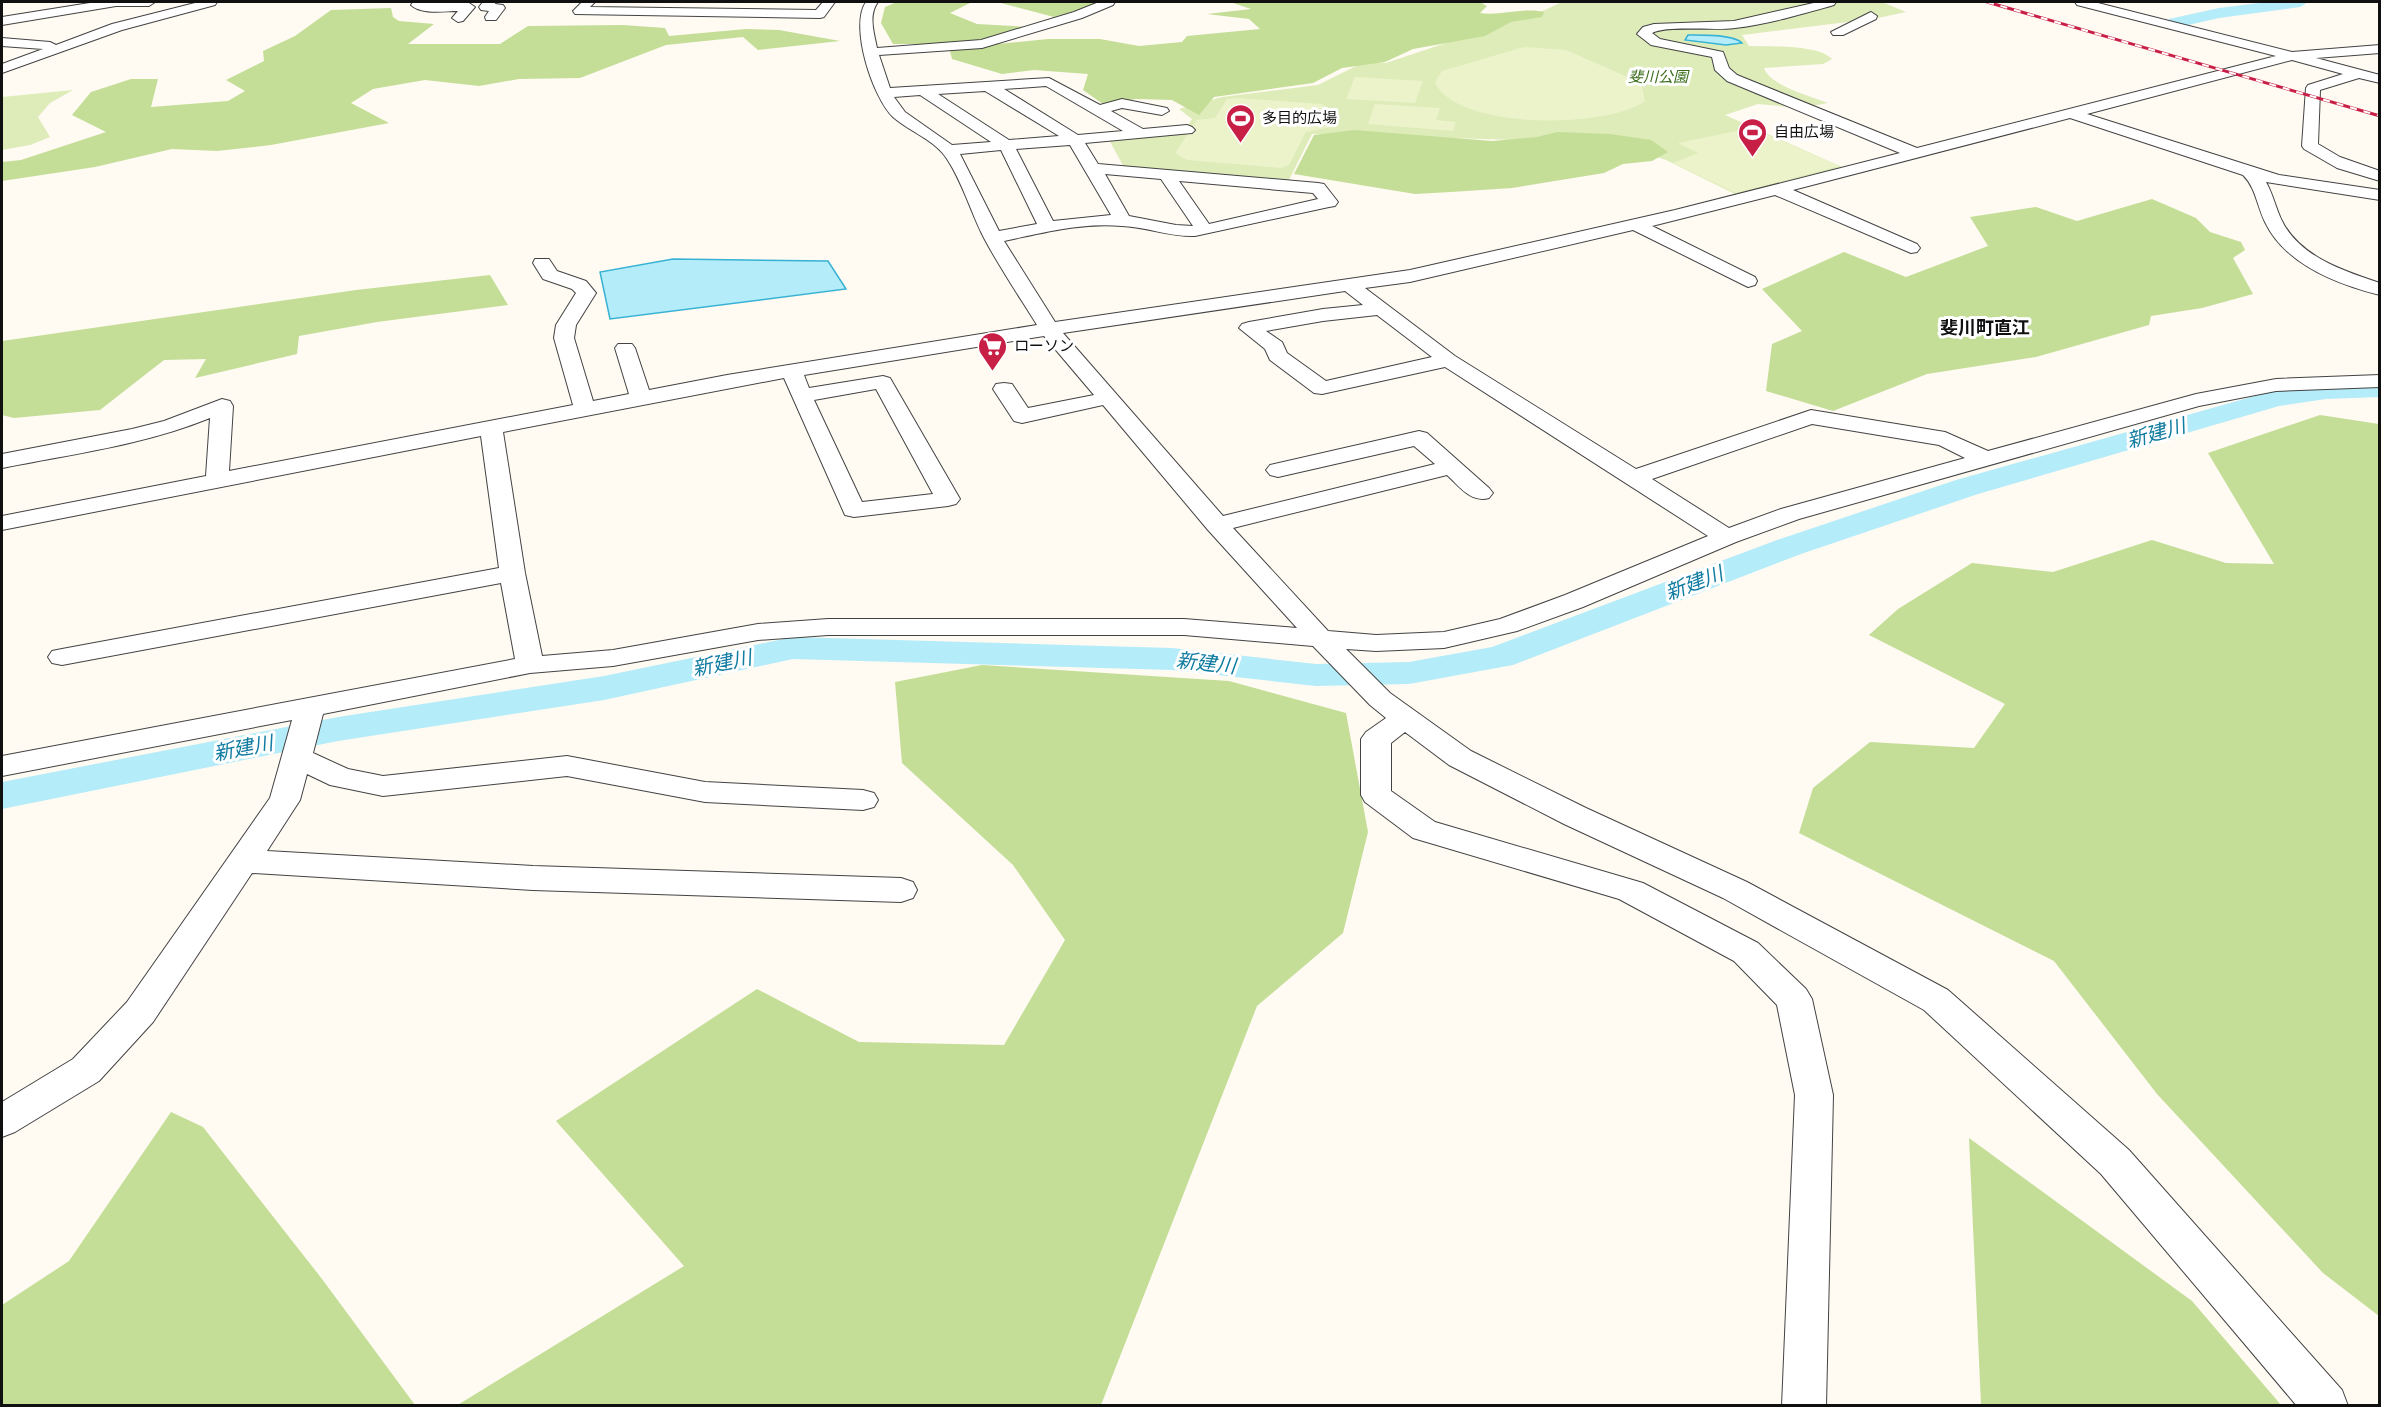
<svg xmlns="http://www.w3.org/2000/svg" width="2381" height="1407" font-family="Georgia,'Noto Sans JP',serif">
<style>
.green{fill:#ddecb9}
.forest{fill:#c4de97}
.pitch{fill:#ecf3cb}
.water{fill:#b4ecf9;stroke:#37b2d4;stroke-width:1.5}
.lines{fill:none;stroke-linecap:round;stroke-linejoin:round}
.river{fill:#b4ecf9;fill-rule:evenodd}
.minor-casing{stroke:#434343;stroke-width:2}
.minor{fill:#fff;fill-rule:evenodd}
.rail-casing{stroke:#c81f46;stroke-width:3}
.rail{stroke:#fff;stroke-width:2;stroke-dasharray:7;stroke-linecap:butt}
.labels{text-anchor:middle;stroke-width:6;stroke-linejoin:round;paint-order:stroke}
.far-park-label{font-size:15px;font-style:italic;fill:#3a6c1b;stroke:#fff}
.far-poi-label{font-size:15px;fill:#101010;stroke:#fff;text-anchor:start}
.far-quarter-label{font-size:18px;font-weight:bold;fill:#101010;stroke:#fff}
.water-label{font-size:20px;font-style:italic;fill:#117ca1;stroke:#fff}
</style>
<rect width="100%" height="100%" fill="#fffaf2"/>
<path class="green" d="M 1562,2 L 1882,2 L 1906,12 L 1873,19 L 1742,35 L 1749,46 C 1771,47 1817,44 1832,59 L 1823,64 L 1764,68 C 1770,86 1811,96 1828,103 L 1800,108 L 1758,104 L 1725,115 L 1842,167 L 1735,194 L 1666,160 L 1616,143 L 1312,134 L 1287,184 L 1125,169 L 1108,138 L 1183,133 L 1192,119 L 1179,109 L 1222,97 L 1318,85 L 1364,62 L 1386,63 L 1545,10 Z
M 73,90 L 50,103 L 38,117 L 50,137 L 30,145 L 2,150 L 2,97 Z"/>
<path class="forest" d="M 897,2 L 986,2 L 972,2 L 950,13 L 977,24 L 1029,27 L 987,39 L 936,44 L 893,44 L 881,23 L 885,7 Z
M 997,2 L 1101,2 L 1096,5 L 1054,17 Z
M 1230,2 L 1480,2 L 1487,6 L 1480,13 C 1502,16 1522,7 1544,12 L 1542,17 L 1511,22 L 1485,36 L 1413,49 L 1385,62 L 1342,68 L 1313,83 L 1214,97 L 1199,115 L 1172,100 L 1136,99 L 1103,104 L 1083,90 L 1088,74 L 1034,70 L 1002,74 L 952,59 L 950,51 L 977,46 L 1048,39 L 1100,39 L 1139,46 L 1182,42 L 1187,36 L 1260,29 L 1249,19 L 1207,14 L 1251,9 Z
M 391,8 L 393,17 L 399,21 L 434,24 L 408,44 L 500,44 L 528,26 L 623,25 L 665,28 L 669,36 L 746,29 L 779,30 L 840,41 L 758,50 L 743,37 L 666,45 L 580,78 L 519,79 L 479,86 L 425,80 L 373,89 L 351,103 L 389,123 L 271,145 L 217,151 L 172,149 L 95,167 L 2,181 L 2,162 L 21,160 L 106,132 L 72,115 L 91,92 L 131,79 L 158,79 L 151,107 L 228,101 L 245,91 L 226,80 L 264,61 L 263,51 L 295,36 L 331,10 Z
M 1354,130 L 1492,141 L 1537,137 L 1557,132 L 1610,134 L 1651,140 L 1668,152 L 1652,161 L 1623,164 L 1604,173 L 1512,188 L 1451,192 L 1415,194 L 1294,174 L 1314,135 Z
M 2152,199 L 2196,218 L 2210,232 L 2241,242 L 2245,250 L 2233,258 L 2253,294 L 2202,308 L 2151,316 L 2149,325 L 2036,357 L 1927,374 L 1833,411 L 1766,391 L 1772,344 L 1802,331 L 1762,289 L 1844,252 L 1906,277 L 1988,246 L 1970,217 L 2036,207 L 2077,221 Z
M 490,275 L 508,305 L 377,322 L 299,336 L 297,354 L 195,378 L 206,359 L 164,360 L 100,410 L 14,418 L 2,415 L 2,341 L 356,290 Z
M 2320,415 L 2379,424 L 2379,1316 L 2323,1273 L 2157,1094 L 2054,961 L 1799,833 L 1813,788 L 1870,742 L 1974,748 L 2005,704 L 1869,635 L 1898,609 L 1972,563 L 2053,572 L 2152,540 L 2226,563 L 2274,564 L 2208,453 Z
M 982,665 L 1229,681 L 1346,713 L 1368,832 L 1343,933 L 1257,1006 L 1101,1405 L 456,1406 L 684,1266 L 556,1121 L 757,989 L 859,1042 L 1004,1045 L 1065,940 L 1013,865 L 902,763 L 895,682 Z
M 171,1112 L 203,1127 L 322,1279 L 415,1405 L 2,1405 L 2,1305 L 69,1261 Z
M 1969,1138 L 2192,1301 L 2281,1405 L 1981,1405 Z"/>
<path class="pitch" d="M 1524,47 L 1566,50 L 1641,83 L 1645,101 C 1608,129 1454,130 1435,82 L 1442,71 Z
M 1355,77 L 1423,81 L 1415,103 L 1346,99 Z
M 1238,98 L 1321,104 L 1333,110 L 1327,123 L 1323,123 L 1321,126 L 1331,127 L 1306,132 L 1289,165 L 1281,168 L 1187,160 L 1175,153 L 1197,120 L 1215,118 L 1227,99 Z
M 1375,104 L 1440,108 L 1436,120 L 1456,122 L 1453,131 L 1368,124 Z
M 1751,128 L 1840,166 L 1736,193 L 1673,163 L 1698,153 L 1678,143 Z"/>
<path class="water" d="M 1688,35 C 1701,35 1733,34 1742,43 L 1726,45 L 1685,40 Z
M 673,259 L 828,261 L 846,289 L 610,319 L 600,272 Z"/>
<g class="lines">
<path class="river" d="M 2267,2 L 2308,2 L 2300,7 L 2219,18 L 2175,28 L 2169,27 L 2167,23 L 2169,19 L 2219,8 Z
M 2380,381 L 2380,397 L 2326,399 L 2279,406 L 1978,494 L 1801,554 L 1513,665 L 1409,684 L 1316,686 L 1172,670 L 793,659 L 604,700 L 338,741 L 2,809 L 2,782 L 338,717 L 604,676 L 793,637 L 1172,648 L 1316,664 L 1409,662 L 1492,647 L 1777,540 L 1956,480 L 2276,390 L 2326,383 Z"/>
<defs>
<path id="minor" d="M 96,2 L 155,2 L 149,6 L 116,6 L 2,25 L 2,17 Z
M 199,2 L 217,2 L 215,5 L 122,30 L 2,73 L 2,64 L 43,49 L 2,46 L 2,38 L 50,42 L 56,45 L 112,24 Z
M 413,2 L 469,3 L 475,7 L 463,21 L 458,22 L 452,18 L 458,11 C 444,11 422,15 411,5 Z
M 483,2 L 496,2 L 495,4 L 503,5 L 505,8 L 496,20 L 486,20 L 485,17 L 489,11 L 481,10 L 479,7 Z
M 582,2 L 595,2 L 590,7 L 816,10 L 823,2 L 835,2 L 824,17 L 820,18 L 575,14 L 573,11 Z
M 866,2 L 878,2 C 868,15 874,33 877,48 L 981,40 L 1074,12 L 1099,2 L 1115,2 L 1113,5 L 1082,18 L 982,48 L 879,55 L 890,88 L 1049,78 L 1100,105 L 1122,99 L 1167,108 L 1169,111 L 1162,115 L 1122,108 L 1111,111 L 1143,129 L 1187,125 L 1192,127 L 1195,130 L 1192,133 L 1085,143 L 1098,164 L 1318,183 L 1324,184 L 1338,202 L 1335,206 L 1329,207 L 1195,236 C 1170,237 1147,227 1122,226 C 1082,222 1042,233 1004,241 L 1055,322 L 1410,270 L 1675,210 L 1900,153 L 1727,81 L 1715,70 L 1712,57 L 1651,45 L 1637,34 L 1643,27 L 1654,24 L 1734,21 L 1818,2 L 1836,2 L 1834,5 C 1802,14 1769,24 1735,28 C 1713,31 1667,25 1652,33 L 1660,39 L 1723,52 L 1729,68 L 1737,75 L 1917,148 L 2276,56 L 2077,5 L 2075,2 L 2094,2 L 2292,52 L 2380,45 L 2380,53 L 2316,58 L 2380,75 L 2380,83 L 2359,78 L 2320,90 L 2318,144 L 2340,157 L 2380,171 L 2380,181 L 2337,168 L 2304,149 L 2302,146 L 2306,88 L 2308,85 L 2343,74 L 2292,60 L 2087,114 L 2279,175 L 2380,190 L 2380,200 L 2266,182 C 2273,194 2276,209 2282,221 C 2300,257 2344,271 2380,283 L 2380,295 C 2336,284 2285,264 2265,222 C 2257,206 2256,188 2243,175 L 2070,118 L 1793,190 L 1917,244 L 1920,248 L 1917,252 L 1911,253 L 1775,195 L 1652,226 L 1755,277 L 1757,281 L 1755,285 L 1748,287 L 1633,230 L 1410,282 L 1365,288 L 1455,356 L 1636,469 L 1811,410 L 1945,432 L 1988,451 L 2196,394 L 2276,379 L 2380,375 L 2380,387 L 2276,391 L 2199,406 L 1799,519 L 1736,542 L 1583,607 L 1517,631 L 1444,648 L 1376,651 L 1346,649 L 1390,693 L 1471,751 L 1586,808 L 1747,882 L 1948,990 L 2129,1150 L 2342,1390 L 2348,1406 L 2297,1406 L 2101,1174 L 1924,1010 L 1723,898 L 1564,824 L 1449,765 L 1405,732 L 1391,743 L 1391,791 L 1435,822 L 1643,883 L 1758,943 L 1806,989 L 1812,999 L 1833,1095 L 1826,1406 L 1782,1406 L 1795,1095 L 1777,1005 L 1734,961 L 1619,899 L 1413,838 L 1365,802 L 1361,795 L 1361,739 L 1366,732 L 1386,718 L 1370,705 L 1313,646 L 1184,635 L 828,635 L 758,640 L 613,666 L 530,673 L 323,714 L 313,753 L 348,769 L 383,776 L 567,756 L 705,782 L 863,790 L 874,793 L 878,800 L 874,807 L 863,810 L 705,802 L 567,776 L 383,796 L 330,785 L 307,774 L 300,800 L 267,851 L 533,866 L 901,878 L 913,882 L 917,890 L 913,898 L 901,902 L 533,890 L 252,873 L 153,1022 L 99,1081 L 15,1132 L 2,1137 L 2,1102 L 73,1059 L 127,1002 L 270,798 L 292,720 L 2,776 L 2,756 L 515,659 L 501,583 L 62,665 L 52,663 L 48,657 L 52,651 L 62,649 L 499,568 L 481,436 L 2,530 L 2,516 L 206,476 L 210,418 C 144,445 72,454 2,468 L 2,454 L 132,429 L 164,421 L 222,399 L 230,401 L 233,406 L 229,471 L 573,405 L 554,338 L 556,325 L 576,293 L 572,289 L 543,279 L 533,263 L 535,259 L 549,259 L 557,271 L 586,281 L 596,293 L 576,325 L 574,338 L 593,401 L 629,394 L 615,348 L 618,344 L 632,344 L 635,348 L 649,390 L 727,375 L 1037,325 C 1019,296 1000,268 984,238 C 971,213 963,183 947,159 C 935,140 910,132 893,117 C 873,98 849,26 866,2 ZM 1046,86 L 1123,131 L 1078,135 L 1004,89 ZM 985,91 L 1059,136 L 1009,140 L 938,94 ZM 920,95 L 991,142 L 952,145 L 905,112 L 894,97 ZM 1070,145 L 1111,215 L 1053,221 L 1016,149 ZM 1001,150 L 1037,224 L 999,231 L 960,154 ZM 1105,174 L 1161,179 L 1193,226 L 1176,225 L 1129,216 ZM 1179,181 L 1313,193 L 1318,199 L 1209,224 ZM 1345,291 L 1363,305 L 1323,309 L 1249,322 L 1242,324 L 1239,328 L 1265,349 L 1270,360 L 1314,393 L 1322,394 L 1445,367 L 1708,536 L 1565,595 L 1500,619 L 1444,632 L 1376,635 L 1328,631 L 1233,528 L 1447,475 C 1460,487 1471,503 1489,498 L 1493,493 L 1489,488 L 1427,433 L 1419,431 L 1270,465 L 1266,470 L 1270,475 L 1278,477 L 1414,446 L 1435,464 L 1223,516 L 1063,333 ZM 1377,315 L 1432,357 L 1326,381 L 1287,353 L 1282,342 L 1266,331 L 1323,321 ZM 1044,336 L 1094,395 L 1028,408 L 1012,384 L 1004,383 L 996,384 L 993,389 L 1014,421 L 1022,423 L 1103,405 L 1208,530 L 1297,628 L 1184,619 L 828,619 L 758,624 L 613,650 L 542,656 L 525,573 L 503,432 L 784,378 L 845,515 L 854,517 L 948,506 L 956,504 L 960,499 L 890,378 L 883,376 L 809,388 L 804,375 ZM 876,389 L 933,494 L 862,502 L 814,400 ZM 1812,424 L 1939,445 L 1965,458 L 1781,509 L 1729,528 L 1652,479 Z
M 1871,12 L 1877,16 L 1876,19 L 1843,35 L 1833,35 L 1831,32 Z"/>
</defs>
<use href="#minor" class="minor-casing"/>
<use href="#minor" class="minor"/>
<defs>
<path id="rail" d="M 1987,2 L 2380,116"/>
</defs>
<use href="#rail" class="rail-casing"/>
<use href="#rail" class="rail"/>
</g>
<defs>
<symbol id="stadium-pin" viewBox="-11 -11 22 30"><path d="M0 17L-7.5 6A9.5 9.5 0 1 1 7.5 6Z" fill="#c81f46" stroke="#fff"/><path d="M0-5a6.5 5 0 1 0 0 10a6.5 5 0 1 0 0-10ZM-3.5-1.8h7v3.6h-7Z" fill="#fff"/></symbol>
<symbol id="supermarket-pin" viewBox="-11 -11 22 30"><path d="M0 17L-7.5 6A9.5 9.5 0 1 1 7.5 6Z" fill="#c81f46" stroke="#fff"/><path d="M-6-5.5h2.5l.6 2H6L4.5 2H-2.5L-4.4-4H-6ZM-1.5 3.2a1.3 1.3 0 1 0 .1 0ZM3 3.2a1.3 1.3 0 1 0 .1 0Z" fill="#fff"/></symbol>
</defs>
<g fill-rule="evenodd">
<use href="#stadium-pin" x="1224" y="102" width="33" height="45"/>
<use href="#stadium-pin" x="1736" y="116" width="33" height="45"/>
<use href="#supermarket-pin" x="976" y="330" width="33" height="45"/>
</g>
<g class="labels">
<g class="far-park-label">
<text x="1658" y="82">斐川公園</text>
</g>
<g class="far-poi-label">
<text x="1262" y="123">多目的広場</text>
<text x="1774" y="137">自由広場</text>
<text x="1014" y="351">ローソン</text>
</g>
<g class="far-quarter-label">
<text x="1985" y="334">斐川町直江</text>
</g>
<g class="water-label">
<text transform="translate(2156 433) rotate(-16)" y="7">新建川</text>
<text transform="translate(1694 583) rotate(-21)" y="7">新建川</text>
<text transform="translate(722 663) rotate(-12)" y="7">新建川</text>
<text transform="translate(1206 663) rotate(6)" y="7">新建川</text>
<text transform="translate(243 748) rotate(-11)" y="7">新建川</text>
</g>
</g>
<rect width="2381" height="1407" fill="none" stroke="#101010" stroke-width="6"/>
</svg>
